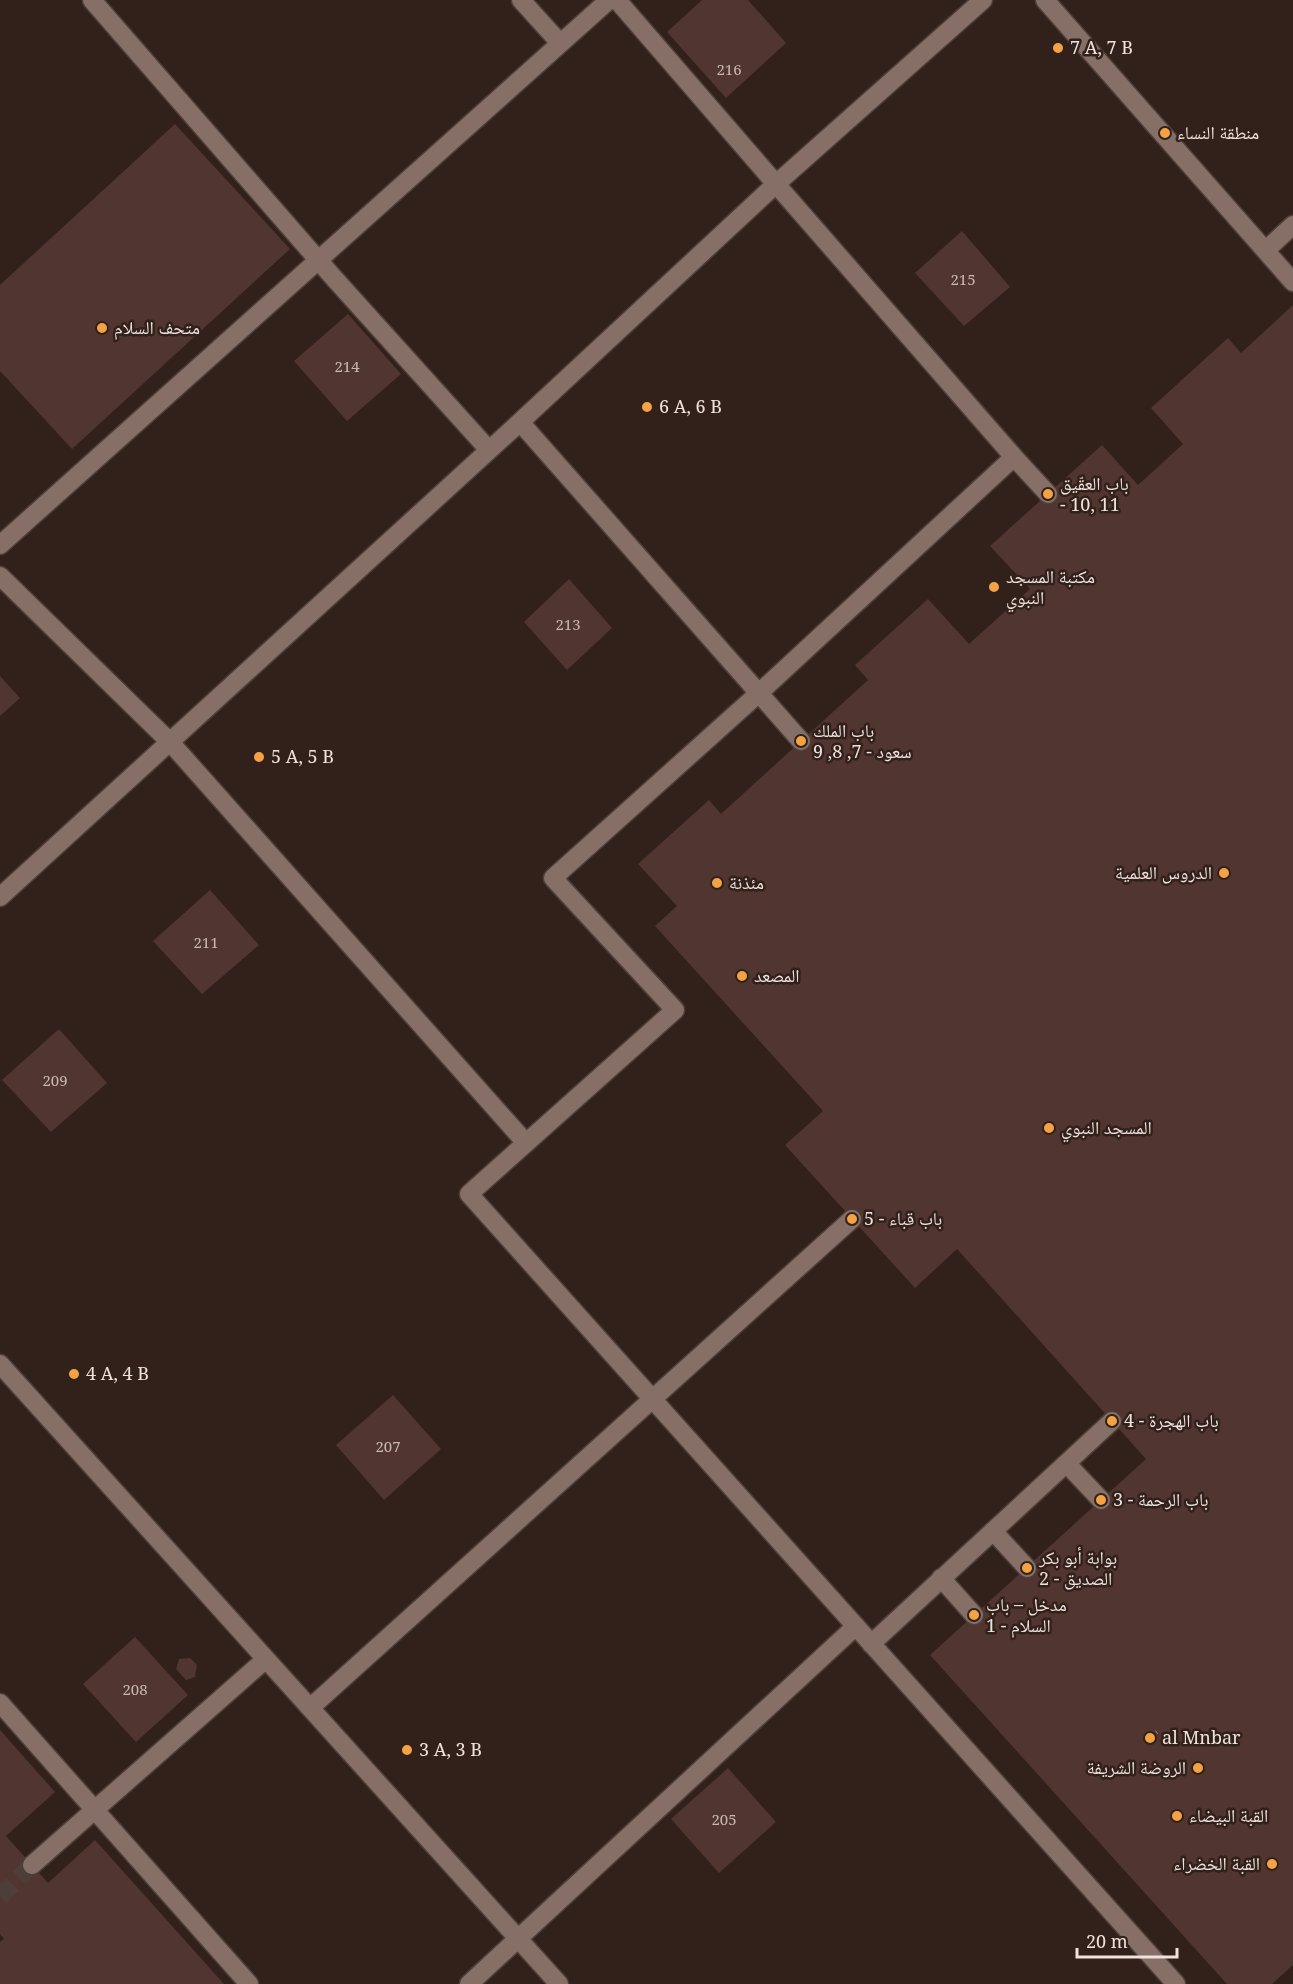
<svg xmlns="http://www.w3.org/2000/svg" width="1293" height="1984" font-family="'Noto Serif','Noto Naskh Arabic',serif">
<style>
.building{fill:#513530}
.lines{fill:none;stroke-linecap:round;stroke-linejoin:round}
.minor-tunnel{stroke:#4e3e37;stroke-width:18;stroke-dasharray:18 9;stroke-linecap:butt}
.minor-casing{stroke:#4d3e39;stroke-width:21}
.path{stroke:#93847f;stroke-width:4;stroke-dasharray:3 3;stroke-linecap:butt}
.minor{stroke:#856f67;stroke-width:18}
.poi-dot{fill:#f4a344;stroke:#32211a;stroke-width:2}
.labels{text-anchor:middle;stroke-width:5;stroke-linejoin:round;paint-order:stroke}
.number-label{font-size:15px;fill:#c8b7b2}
.poi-label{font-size:18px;fill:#efe2de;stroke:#32211a;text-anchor:start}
</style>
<rect width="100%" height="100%" fill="#32211a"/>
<path class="building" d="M 702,0 L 748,0 L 786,43 L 726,98 L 667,32 Z
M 175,124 L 290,249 L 72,449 L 0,371 L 0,285 Z
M 962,231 L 1010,287 L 964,326 L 915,273 Z
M 1293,305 L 1293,1965 L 1272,1984 L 1227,1984 L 930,1655 L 1146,1459 L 957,1249 L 915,1288 L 785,1145 L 823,1111 L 655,926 L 677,906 L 638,864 L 709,800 L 721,814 L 868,680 L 855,665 L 928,599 L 969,644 L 1030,589 L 990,546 L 1102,445 L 1138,485 L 1183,444 L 1151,408 L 1228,338 L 1241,353 Z
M 348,314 L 401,374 L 347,421 L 294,361 Z
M 569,579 L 612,628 L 567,670 L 524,622 Z
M 0,676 L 20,698 L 0,716 Z
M 210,890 L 259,945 L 202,994 L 153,941 Z
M 59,1029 L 107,1083 L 51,1132 L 2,1080 Z
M 393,1395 L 441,1449 L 384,1500 L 336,1445 Z
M 135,1637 L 188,1695 L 136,1742 L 83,1684 Z
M 190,1658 L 197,1665 L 195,1677 L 186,1680 L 176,1669 L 179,1659 Z
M 0,1730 L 55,1792 L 6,1836 L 48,1883 L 95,1840 L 224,1984 L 0,1984 L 0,1942 L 4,1939 L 0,1934 Z
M 728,1768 L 776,1822 L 719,1873 L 671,1819 Z"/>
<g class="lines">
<path class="minor-tunnel" d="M 0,1897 L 32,1865"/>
<defs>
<path id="minor" d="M 92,0 L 333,277 L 489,450
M 521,0 L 560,43
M 983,0 L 776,184 L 1014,457 L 759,693 L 553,878 L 675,1010 L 469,1194 L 1176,1984
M 1045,0 L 1293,282
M 1266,250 L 1293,225
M 520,422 L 801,741
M 1014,457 L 1048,494
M 0,545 L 609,0
M 0,576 L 170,742 L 526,1143
M 0,897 L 520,422 L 776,184 L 617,0
M 0,1364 L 559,1984
M 1067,1464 L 1101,1500
M 993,1531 L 1027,1568
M 941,1578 L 974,1615
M 871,1644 L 1112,1421
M 0,1703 L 249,1984
M 310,1708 L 852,1219
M 32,1865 L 266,1659
M 469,1984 L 856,1626"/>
</defs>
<use href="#minor" class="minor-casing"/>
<path class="path" d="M 1147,1740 L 1157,1732"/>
<use href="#minor" class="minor"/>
</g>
<g class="poi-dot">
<circle cx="1058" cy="48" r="6"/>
<circle cx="1165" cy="133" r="6"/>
<circle cx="102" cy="328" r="6"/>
<circle cx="647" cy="407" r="6"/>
<circle cx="1048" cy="494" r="6"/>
<circle cx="994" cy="587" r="6"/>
<circle cx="801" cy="741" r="6"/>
<circle cx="259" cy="757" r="6"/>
<circle cx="1224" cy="873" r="6"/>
<circle cx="717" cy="883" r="6"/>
<circle cx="742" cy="976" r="6"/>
<circle cx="1049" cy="1128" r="6"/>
<circle cx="852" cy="1219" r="6"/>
<circle cx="74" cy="1374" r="6"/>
<circle cx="1112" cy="1421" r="6"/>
<circle cx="1101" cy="1500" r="6"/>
<circle cx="1027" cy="1568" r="6"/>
<circle cx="974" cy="1615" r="6"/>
<circle cx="1150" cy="1738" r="6"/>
<circle cx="407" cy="1750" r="6"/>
<circle cx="1198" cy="1768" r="6"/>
<circle cx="1177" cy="1816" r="6"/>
<circle cx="1272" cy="1864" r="6"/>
</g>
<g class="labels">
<g class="number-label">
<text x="729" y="75">216</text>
<text x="963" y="285">215</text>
<text x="347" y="372">214</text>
<text x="568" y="630">213</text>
<text x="206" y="948">211</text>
<text x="55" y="1086">209</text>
<text x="388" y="1452">207</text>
<text x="135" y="1695">208</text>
<text x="724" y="1825">205</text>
</g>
<g class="poi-label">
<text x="1070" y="54">7 A, 7 B</text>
<text x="1177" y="139">منطقة النساء</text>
<text x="114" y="334">متحف السلام</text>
<text x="659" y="413">6 A, 6 B</text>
<text x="1060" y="490">باب العقّيق<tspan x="1060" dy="21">- 10, 11</tspan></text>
<text x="1006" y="583">مكتبة المسجد<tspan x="1006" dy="21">النبوي</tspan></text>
<text x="813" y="737">باب الملك<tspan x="813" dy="21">سعود - 7, 8, 9</tspan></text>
<text x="271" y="763">5 A, 5 B</text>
<text x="1212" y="879" text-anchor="end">الدروس العلمية</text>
<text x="729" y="889">مئذنة</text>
<text x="754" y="982">المصعد</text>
<text x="1061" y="1134">المسجد النبوي</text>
<text x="864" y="1225">باب قباء - 5</text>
<text x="86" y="1380">4 A, 4 B</text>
<text x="1124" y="1427">باب الهجرة - 4</text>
<text x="1113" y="1506">باب الرحمة - 3</text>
<text x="1039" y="1564">بوابة أبو بكر<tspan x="1039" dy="21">الصديق - 2</tspan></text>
<text x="986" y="1611">مدخل – باب<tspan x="986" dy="21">السلام - 1</tspan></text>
<text x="1162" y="1744">al Mnbar</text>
<text x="419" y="1756">3 A, 3 B</text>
<text x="1186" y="1774" text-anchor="end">الروضة الشريفة</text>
<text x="1189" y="1822">القبة البيضاء</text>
<text x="1260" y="1870" text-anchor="end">القبة الخضراء</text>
</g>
</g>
<path d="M1077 1948v9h100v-9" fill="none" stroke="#efe2de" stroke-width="3"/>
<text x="1086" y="1948" font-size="18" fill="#efe2de" stroke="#32211a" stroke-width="4.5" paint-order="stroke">20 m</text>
</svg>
